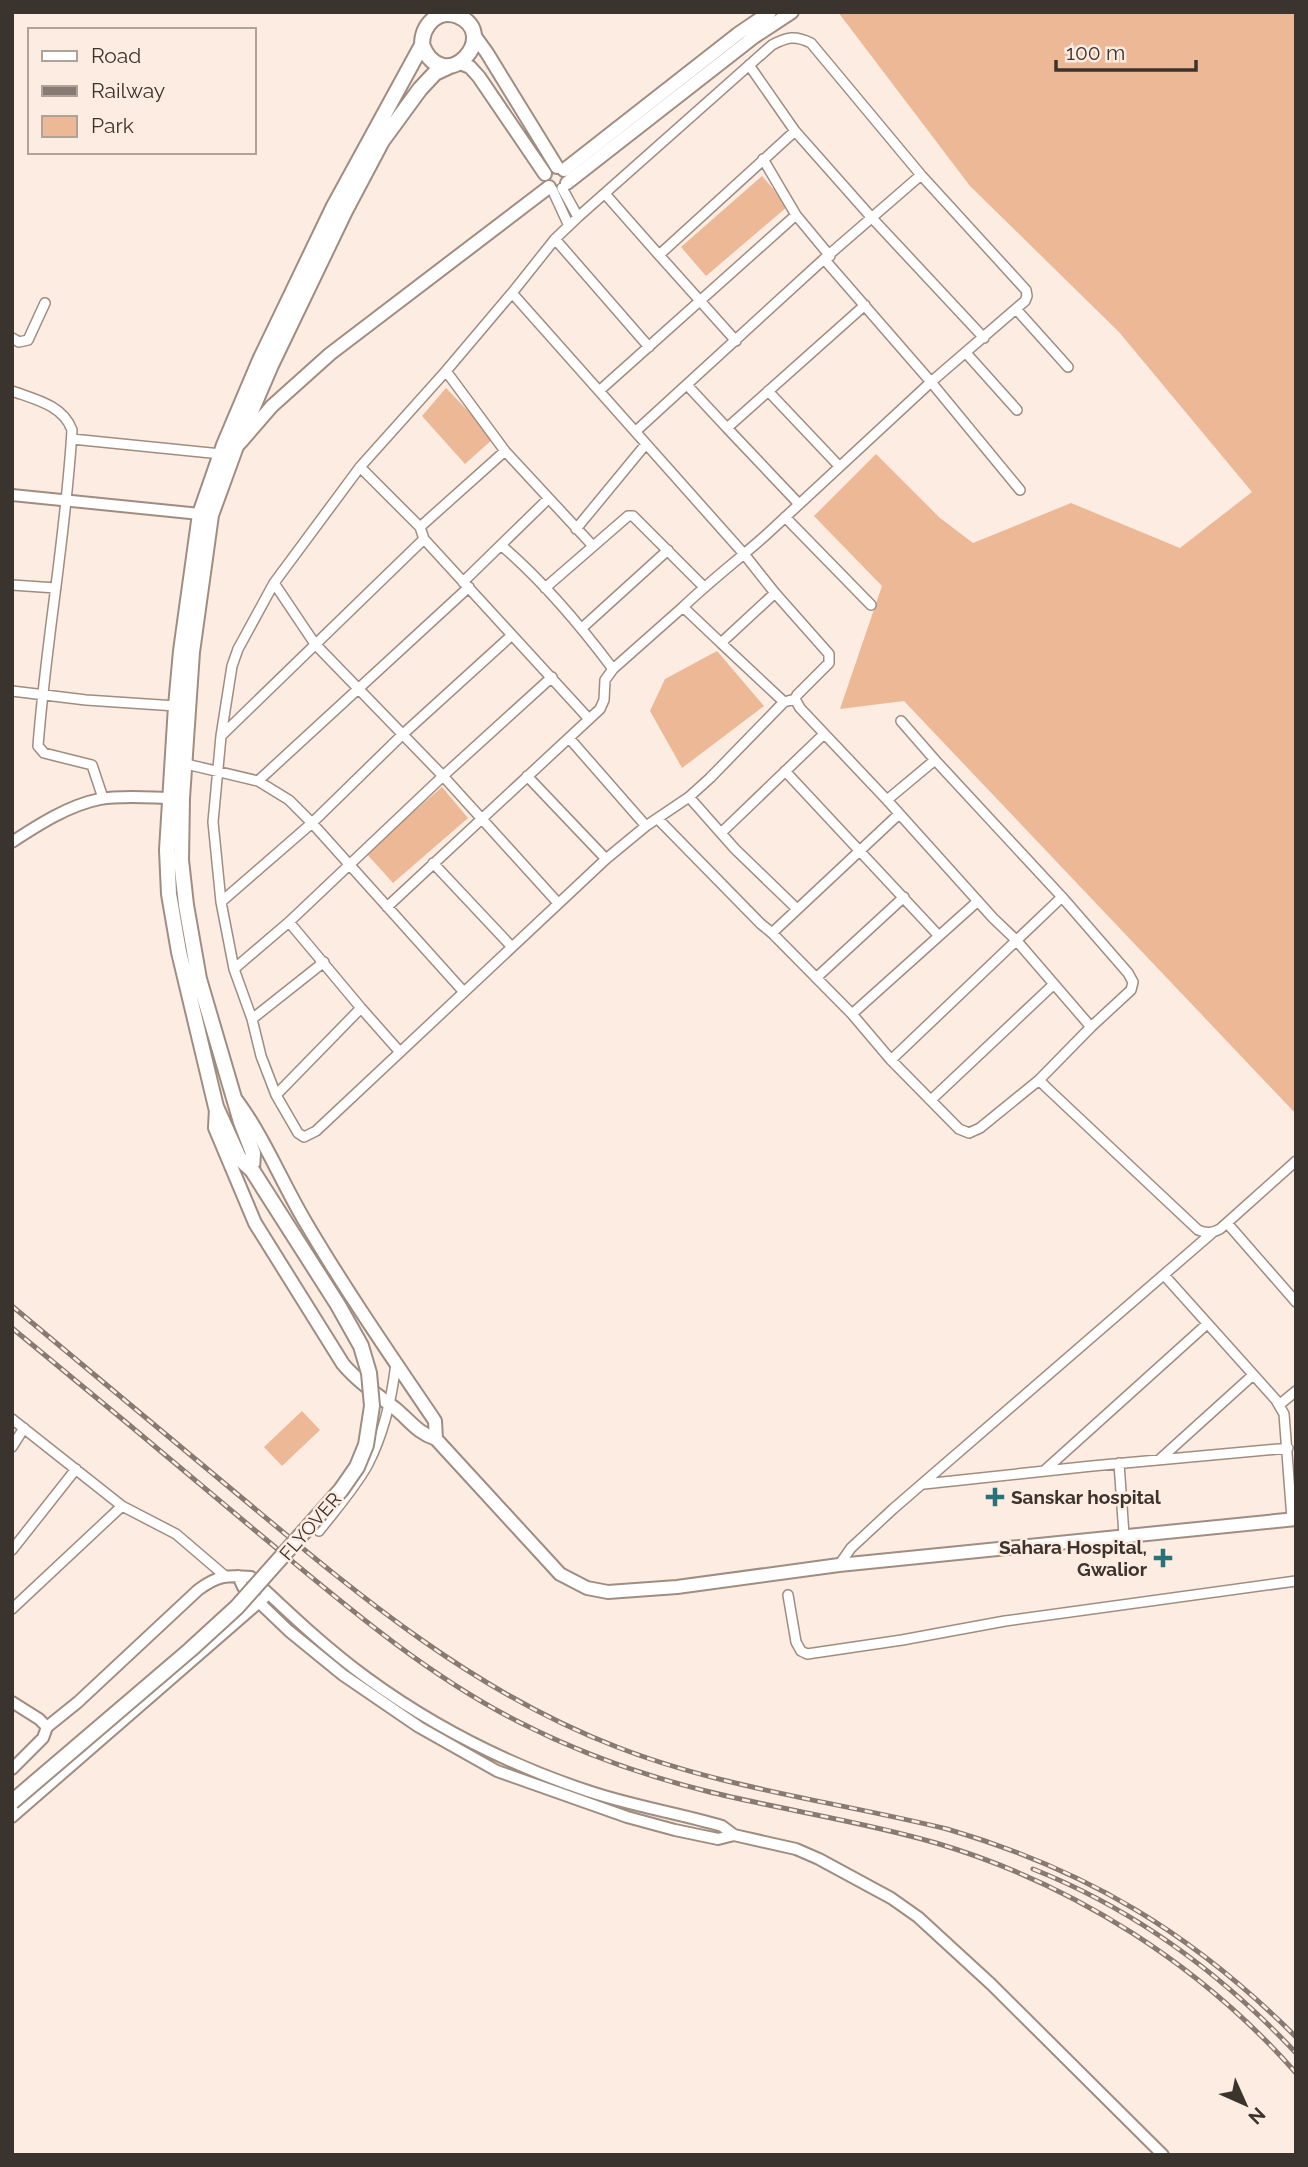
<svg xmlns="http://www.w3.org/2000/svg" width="1308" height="2167" font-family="Raleway,sans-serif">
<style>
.green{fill:#ecb896}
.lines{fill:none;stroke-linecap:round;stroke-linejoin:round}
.minor-casing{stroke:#a08d81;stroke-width:12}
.tertiary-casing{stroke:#a08d81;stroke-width:14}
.secondary-casing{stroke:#a08d81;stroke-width:16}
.primary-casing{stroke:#a08d81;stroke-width:18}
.minor{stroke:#fff;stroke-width:9}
.tertiary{stroke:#fff;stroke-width:10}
.secondary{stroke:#fff;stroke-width:12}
.primary{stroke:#fff;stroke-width:14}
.rail-casing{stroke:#867a72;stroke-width:5}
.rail{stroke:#fdece1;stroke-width:2.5;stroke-dasharray:8;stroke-linecap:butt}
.primary-bridge-casing{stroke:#a08d81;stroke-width:18;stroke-linecap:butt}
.primary-bridge{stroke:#fff;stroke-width:14}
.poi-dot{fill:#29727a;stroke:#fdece1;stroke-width:2.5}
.labels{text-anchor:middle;stroke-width:5;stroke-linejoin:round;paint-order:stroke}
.poi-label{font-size:19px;font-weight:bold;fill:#3b332d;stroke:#fdece1;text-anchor:start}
.street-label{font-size:19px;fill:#3b332d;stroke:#fdece1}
</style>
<rect width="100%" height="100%" fill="#fdece1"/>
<path class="green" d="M 838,12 L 1296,12 L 1296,1114 L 904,701 L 840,709 L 882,586 L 814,516 L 876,454 L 940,518 L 973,543 L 1071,503 L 1180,548 L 1252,492 L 1119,332 L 970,186 Z
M 762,176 L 788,206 L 706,276 L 681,247 Z
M 446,388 L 494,438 L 465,464 L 422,416 Z
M 717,651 L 764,706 L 682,768 L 650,711 L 665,679 Z
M 442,787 L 468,818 L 393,883 L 366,853 Z
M 302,1411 L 320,1430 L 282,1466 L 264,1447 Z"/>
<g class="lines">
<defs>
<path id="minor" d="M 749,65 L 795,131 L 872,218 L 984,338
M 763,159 L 796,215 L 830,256
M 562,188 L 578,217
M 552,189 L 569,226
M 606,195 L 659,255 L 795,131
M 555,239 L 649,347
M 659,255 L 736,341
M 824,259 L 931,382 L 1020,490
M 512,293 L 446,371 L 360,467 L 420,527 L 424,539 L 589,719
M 1016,309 L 1068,367
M 12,338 L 19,342 L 28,340 L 45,303
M 966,353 L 1017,410
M 446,371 L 505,451 L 593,546
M 687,385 L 727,428 L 865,305
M 12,391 C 34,399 63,405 72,430 C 66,536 46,640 38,746 L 44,753 L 92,765 L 103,798
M 599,391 L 796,215
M 768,391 L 839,466
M 727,428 L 799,504
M 636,431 L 824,259 L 921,175
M 72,439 L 221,454
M 360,467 L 274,583 L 238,649 L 232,666 L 221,736 L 213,822 L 221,902 L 234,969 L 252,1019 L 261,1056 L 276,1095 L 298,1133 L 304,1137 L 316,1131 L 606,859 L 646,826 L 689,797 L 710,778 L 784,702 L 795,699
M 785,517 L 871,605
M 420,527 L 505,451
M 576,529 L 646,444
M 502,546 C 544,582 580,625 613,669
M 463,582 L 548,499
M 274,583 L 315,644 L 443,776 L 558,903
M 12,585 L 56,588
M 545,588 L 628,516 L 633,516 L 704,587
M 775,593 L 721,643 L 784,702
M 582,628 L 668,550
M 721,643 L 683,607 C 709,582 739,559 766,535 L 931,382 L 1025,301 L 1027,296 L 1026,290 L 921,175 L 811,43 C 795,35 787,37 772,45 L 578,217 L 555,239 L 512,293 L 744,554 L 775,593 L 829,654 L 829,663 L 797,695 L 795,699 L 800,708 L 887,800 L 993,918 L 1016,940 L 1091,1027 L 1039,1080 L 1047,1088 L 1198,1230 C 1207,1234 1212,1233 1220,1229 L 1296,1161
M 12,691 L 86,700 L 176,706
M 901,721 L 935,760
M 222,735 L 424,539
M 569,738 L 646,826
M 182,763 L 258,781 L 289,800 L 312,823 L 463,991
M 785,771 L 939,936
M 527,776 L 606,859
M 258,781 L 469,587
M 689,797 L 735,849 L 796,908
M 887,800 L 935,760 L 1062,897 L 1128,973 L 1133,982 L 1131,990 L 1091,1027
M 658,819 L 761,924 L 772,933 L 852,1014 L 891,1060 L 959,1129 L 969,1133 L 980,1128 L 1039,1080
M 721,833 L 824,734
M 433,863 L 511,946
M 221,902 L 312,823 L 402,735 L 512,635
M 387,907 L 600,709 L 604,700 L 605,680 L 613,669 L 683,607
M 289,922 L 361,1008 L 399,1051
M 772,933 L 899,814
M 234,969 L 289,922 L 443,776 L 552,677
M 816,978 L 904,897
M 852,1014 L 978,901
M 252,1019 L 324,962
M 891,1060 L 1062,897
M 276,1095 L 361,1008
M 931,1100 L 1054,984
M 1227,1223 L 1296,1302
M 1164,1275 L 1276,1400 L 1284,1414 L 1292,1519
M 1279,1405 L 1296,1391
M 12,1419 L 122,1506 L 176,1534 L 224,1575
M 12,1447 L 24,1428
M 1159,1460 L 1253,1375
M 1119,1463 L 1124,1535
M 1045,1470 L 1207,1324
M 924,1484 L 1092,1466 L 1288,1448
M 319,1531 C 336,1509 355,1488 368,1464 C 384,1433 392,1397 396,1363
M 12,1550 L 76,1469
M 839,1565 L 851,1548 L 893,1509 L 1212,1233
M 788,1595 L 796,1642 L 801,1651 L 807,1654 L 902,1640 L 1005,1621 L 1296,1581
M 12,1609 L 122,1506"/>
<path id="tertiary" d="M 12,495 L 200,514
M 12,842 C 38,825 69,805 100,799 C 122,795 153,798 176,798
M 238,1576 L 243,1587 L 289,1631 L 343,1675 L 419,1727 L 497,1771 L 627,1817 L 675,1830 L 718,1839 L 734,1835
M 12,1702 L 39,1719 L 47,1727 L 43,1738 L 12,1769
M 47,1727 L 78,1702 L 198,1590 C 218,1575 227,1575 251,1577 C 288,1612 326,1648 367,1678 C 434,1727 510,1765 588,1791 C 632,1806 678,1813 722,1826 L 734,1835 L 796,1849 L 819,1859 L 891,1898 L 918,1917 L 991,1984 L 1163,2155
M 12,1817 L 264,1598"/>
<path id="secondary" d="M 474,35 L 487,53 L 557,167
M 460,63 L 470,67 L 479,77 L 545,174
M 564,170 L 739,33 L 770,12
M 567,183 L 754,37 L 792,12
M 240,443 L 272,406 L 330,354 L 549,187
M 237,1101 C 265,1139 282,1183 306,1223 C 346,1291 391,1356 435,1421 L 436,1439
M 216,1108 L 215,1128 L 255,1223 L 343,1364 C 358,1382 378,1395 397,1410 C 411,1422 418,1433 436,1439 L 560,1574 L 587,1588 L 608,1592 L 677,1587 L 839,1565 L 1296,1519"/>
<path id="primary" d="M 252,1170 L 239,1158 L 216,1107 L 179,952 L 169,894 L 167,850 L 176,706 L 181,651 L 200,514 L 224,445 L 260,360 L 334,206 L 422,45 C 422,25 438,8 458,16 C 502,35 444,99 422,45
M 252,1170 L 253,1153 L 241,1122 L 199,979 L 186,905 L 181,860 L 182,798 L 192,652 L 211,515 L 235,449 L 271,365 L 345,211 L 382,141 L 420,89 L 435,73 L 450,66"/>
</defs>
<use href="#minor" class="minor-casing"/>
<use href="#tertiary" class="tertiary-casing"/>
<use href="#secondary" class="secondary-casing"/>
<use href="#primary" class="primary-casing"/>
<use href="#minor" class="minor"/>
<use href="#tertiary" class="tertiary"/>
<use href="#secondary" class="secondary"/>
<use href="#primary" class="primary"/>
<defs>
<path id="rail" d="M 12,1306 C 91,1372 170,1438 248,1503 C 362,1598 476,1693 617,1747 C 722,1788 837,1802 947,1829 C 1087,1870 1192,1933 1296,2037
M 12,1328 C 96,1397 180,1467 263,1537 C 345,1605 426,1675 521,1723 C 580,1753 642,1775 706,1791 C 782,1810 861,1821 936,1843 C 1074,1884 1201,1965 1296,2073
M 1033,1869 C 1134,1909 1222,1974 1296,2053"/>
</defs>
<use href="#rail" class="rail-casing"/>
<use href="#rail" class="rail"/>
<defs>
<path id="primary-bridge" d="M 12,1802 L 190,1650 L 237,1607 L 341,1490 L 357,1467 L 366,1445 L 372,1406 L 369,1373 L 361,1346 L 338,1305 L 252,1170"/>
</defs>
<use href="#primary-bridge" class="primary-bridge-casing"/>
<use href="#primary-bridge" class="primary-bridge"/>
</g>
<g class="poi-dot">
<path d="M991.5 1486.5h7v7h7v7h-7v7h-7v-7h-7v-7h7z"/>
<path d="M1159.5 1547.5h7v7h7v7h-7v7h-7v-7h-7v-7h7z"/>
</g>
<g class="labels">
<g class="poi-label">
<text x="1011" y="1504">Sanskar hospital</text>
<text x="1147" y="1554" text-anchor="end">Sahara Hospital,<tspan x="1147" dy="22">Gwalior</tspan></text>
</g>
<g class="street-label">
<text transform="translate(310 1526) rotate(-49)" y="7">FLYOVER</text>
</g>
</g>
<rect width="1308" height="2167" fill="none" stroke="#3b332d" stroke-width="28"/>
<rect x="28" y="28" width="228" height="126" fill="#fdece1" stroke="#afa299" stroke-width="2"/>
<rect x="42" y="51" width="35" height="10" fill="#ffffff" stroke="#afa299" stroke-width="2"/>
<text x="91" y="63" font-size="21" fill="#3b332d">Road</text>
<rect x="42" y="86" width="35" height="10" fill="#867a72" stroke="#afa299" stroke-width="2"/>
<text x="91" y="98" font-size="21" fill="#3b332d">Railway</text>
<rect x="42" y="116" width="35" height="21" fill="#ecb896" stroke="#afa299" stroke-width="2"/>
<text x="91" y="133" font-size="21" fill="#3b332d">Park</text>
<g transform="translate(1245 2104) rotate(135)" stroke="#fdece1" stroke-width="5" paint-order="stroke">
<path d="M0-5L12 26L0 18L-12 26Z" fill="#3b332d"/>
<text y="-10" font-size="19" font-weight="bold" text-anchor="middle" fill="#3b332d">N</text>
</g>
<path d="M1056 60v10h140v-10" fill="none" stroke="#3b332d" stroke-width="3.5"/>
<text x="1066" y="60" font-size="21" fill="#3b332d" stroke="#fdece1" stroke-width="5" paint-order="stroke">100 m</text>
</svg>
